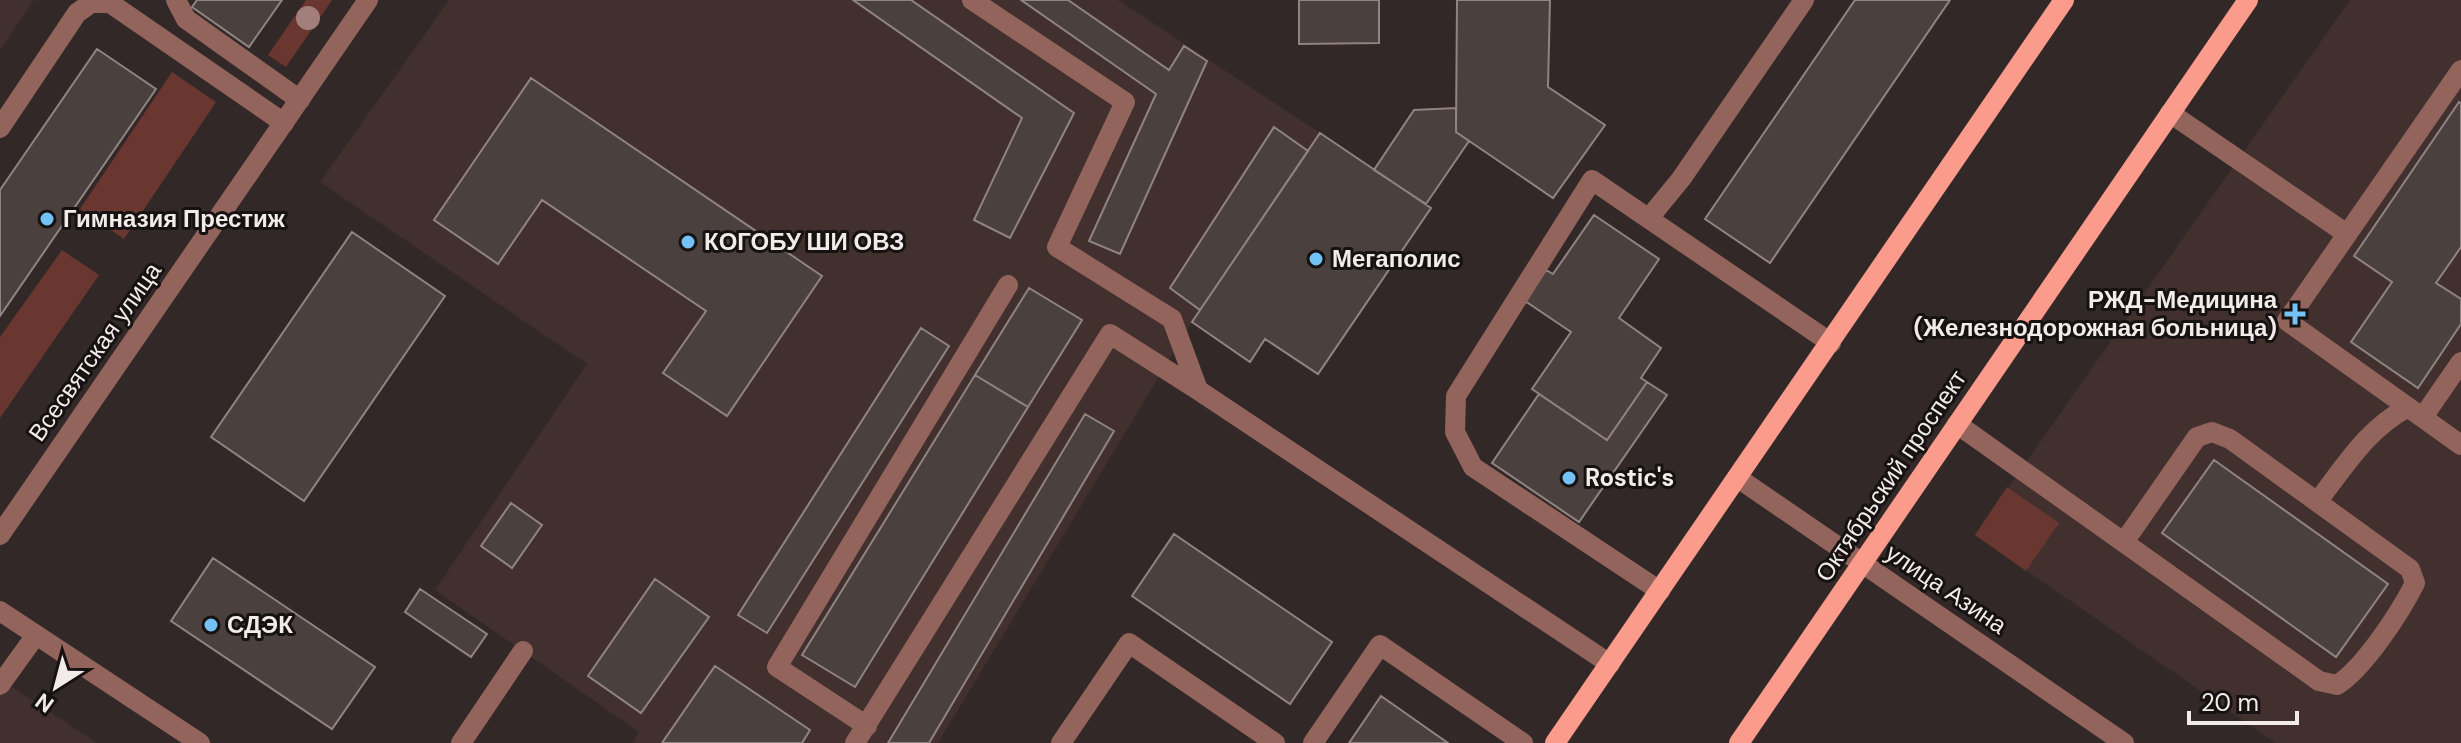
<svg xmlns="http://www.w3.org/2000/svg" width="2461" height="743" font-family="'DM Sans',sans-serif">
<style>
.built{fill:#41302e}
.green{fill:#693730}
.building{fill:#4a403e;stroke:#908482;stroke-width:2}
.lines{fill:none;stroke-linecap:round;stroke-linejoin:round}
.service{stroke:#93645c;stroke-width:20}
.minor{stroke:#93645c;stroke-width:20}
.tertiary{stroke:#93645c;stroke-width:20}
.primary{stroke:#fb9b8c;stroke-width:20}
.tree{fill:#a27f7a}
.poi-dot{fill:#73c1f5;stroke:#171212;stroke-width:3}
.labels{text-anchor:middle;stroke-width:6;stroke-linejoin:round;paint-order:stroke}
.poi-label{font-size:24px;font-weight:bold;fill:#f2ebea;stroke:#171212;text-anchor:start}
.street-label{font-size:24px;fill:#f2ebea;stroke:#171212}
</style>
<rect width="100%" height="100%" fill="#322827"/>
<path class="built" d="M 0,0 L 34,0 L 0,50 Z
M 449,0 L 1118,0 L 1320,133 L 1192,322 L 938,743 L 632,743 L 639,732 L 435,590 L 587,364 L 320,182 Z
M 2350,0 L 2461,0 L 2461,743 L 2276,743 L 1975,535 Z
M 0,679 L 97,743 L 0,743 Z"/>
<path class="green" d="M 306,0 L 332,0 L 286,67 L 268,55 Z
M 172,72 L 216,102 L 124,239 L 80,209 Z
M 62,250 L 99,275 L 0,418 L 0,337 Z
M 2007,487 L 2059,523 L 2026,571 L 1975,535 Z"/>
<path class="building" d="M 197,0 L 282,0 L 249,47 L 192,7 Z
M 853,0 L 911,0 L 1074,113 L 1010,238 L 974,220 L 1022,118 Z
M 1021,0 L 1068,0 L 1169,70 L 1184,46 L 1207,61 L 1120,254 L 1089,241 L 1156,94 Z
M 1299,0 L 1379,0 L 1379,43 L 1299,44 Z
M 1457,0 L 1550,0 L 1548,87 L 1605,125 L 1553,198 L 1456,132 Z
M 1855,0 L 1950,0 L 1770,263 L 1705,219 Z
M 97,49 L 156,89 L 0,316 L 0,190 Z
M 531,78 L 822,276 L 727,416 L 663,373 L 706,311 L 542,200 L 498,264 L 434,220 Z
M 2459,102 L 2461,103 L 2461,247 L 2436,283 L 2461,299 L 2461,324 L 2418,388 L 2351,342 L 2392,282 L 2354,256 Z
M 1456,108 L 1456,132 L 1469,141 L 1426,204 L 1374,170 L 1414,110 Z
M 1274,127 L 1308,151 L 1200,310 L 1170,288 Z
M 1320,133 L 1431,208 L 1318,374 L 1265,339 L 1250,362 L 1192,322 Z
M 1594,215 L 1659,259 L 1619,318 L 1661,348 L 1641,378 L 1647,382 L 1607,440 L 1532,389 L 1571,332 L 1525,301 L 1546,270 L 1553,274 Z
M 352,232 L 445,296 L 304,501 L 211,437 Z
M 1029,288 L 1082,320 L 1028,407 L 975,375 Z
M 921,328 L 949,346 L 767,633 L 738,615 Z
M 975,375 L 1028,407 L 855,687 L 802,655 Z
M 1647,382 L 1667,395 L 1579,522 L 1492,463 L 1539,394 L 1607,440 Z
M 1085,414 L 1114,431 L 929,743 L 888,743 Z
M 2214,460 L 2388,584 L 2336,657 L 2162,533 Z
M 511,503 L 542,525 L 512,568 L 481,546 Z
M 1174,534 L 1332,642 L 1290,704 L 1132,596 Z
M 213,558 L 375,667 L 332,729 L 171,621 Z
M 655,579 L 709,617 L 641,713 L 588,676 Z
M 420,589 L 487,634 L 471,657 L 405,612 Z
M 715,666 L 810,730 L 802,743 L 662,743 Z
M 1381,696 L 1448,743 L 1349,743 Z"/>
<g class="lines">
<path class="service" d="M 176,0 L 186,19 L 300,100
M 972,0 L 1125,102 L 1057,247 L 1172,319 L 1198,390
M 2461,70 L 2287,321 L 2461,445
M 2170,113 L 2347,234
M 0,128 L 77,13 L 91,3 L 110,3 L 284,123
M 1649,218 L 1681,179 L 1804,0
M 2423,417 L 2461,362
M 1957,424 L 2319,681 L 2337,685 C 2364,668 2400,613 2415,583 L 2410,569 L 2230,439 L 2212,432 L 2197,437 L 2124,542
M 2317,502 C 2346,465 2366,430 2408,407
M 1660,591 L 1473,467 L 1455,432 L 1456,396 L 1592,180 L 1831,343
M 0,685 L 36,635
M 867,726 L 777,667 L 1008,285
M 461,743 L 523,651
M 855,743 L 1110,334 L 1198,390 L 1610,664
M 1061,743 L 1129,643 L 1275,743
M 1313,743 L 1380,645 L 1523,743"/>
<path class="minor" d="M 1738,478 L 2124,743
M 0,535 L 368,0"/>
<path class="tertiary" d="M 0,611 L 200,743"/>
<path class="primary" d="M 1555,743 L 2064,0
M 1739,743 L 2248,0"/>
</g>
<circle class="tree" cx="308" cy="18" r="12"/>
<g class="poi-dot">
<circle cx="47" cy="219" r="8"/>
<circle cx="688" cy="242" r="8"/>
<circle cx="1316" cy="259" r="8"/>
<path d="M2291 302h8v8h8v8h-8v8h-8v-8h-8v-8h8z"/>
<circle cx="1569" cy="478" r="8"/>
<circle cx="211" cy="625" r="8"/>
</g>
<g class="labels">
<g class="poi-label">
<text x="63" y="227">Гимназия Престиж</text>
<text x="704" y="250">КОГОБУ ШИ ОВЗ</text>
<text x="1332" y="267">Мегаполис</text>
<text x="2277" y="308" text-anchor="end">РЖД-Медицина<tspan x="2277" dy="28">(Железнодорожная больница)</tspan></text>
<text x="1585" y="486">Rostiс's</text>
<text x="227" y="633">СДЭК</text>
</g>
<g class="street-label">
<text transform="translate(95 352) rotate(-55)" y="8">Всесвятская улица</text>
<text transform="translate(1891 476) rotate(-56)" y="8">Октябрьский проспект</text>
<text transform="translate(1946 589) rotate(34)" y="8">улица Азина</text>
</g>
</g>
<g transform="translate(56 687) rotate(216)" stroke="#171212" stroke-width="6" paint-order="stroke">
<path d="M0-6L14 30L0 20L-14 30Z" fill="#f2ebea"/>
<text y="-12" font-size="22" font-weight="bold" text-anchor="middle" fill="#f2ebea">N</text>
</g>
<path d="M2189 711v12h108v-12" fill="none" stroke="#f2ebea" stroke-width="4"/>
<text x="2201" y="711" font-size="24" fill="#f2ebea" stroke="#171212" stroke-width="6" paint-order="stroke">20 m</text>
</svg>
